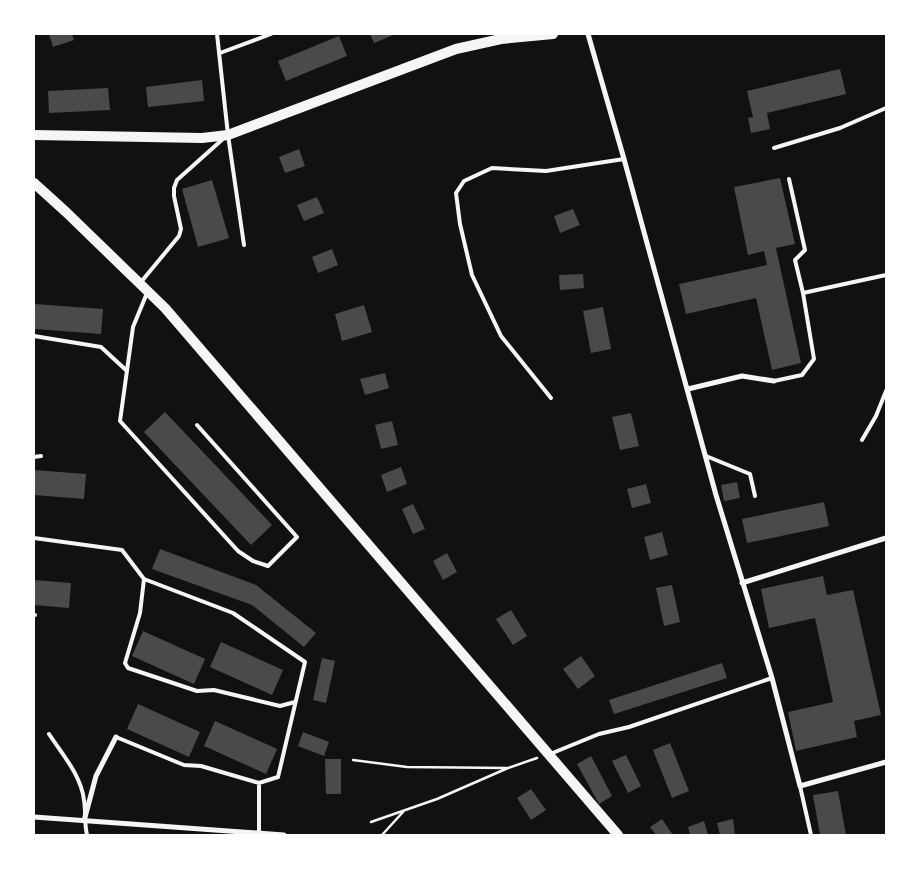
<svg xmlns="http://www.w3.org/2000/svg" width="920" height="869" font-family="'Alegreya Sans',sans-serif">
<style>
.building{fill:#4a4a4a}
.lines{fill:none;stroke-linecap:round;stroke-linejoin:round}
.path{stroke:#f5f5f5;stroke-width:2.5}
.service{stroke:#f5f5f5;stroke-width:4}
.minor{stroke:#f5f5f5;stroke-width:5}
.secondary{stroke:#f5f5f5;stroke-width:10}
</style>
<rect width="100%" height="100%" fill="#111"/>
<path class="building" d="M 49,34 L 72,34 L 74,40 L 53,47 Z
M 370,34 L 396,34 L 374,43 Z
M 339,36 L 347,56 L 286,81 L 278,61 Z
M 840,69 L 846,94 L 767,113 L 770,129 L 751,133 L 748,118 L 753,117 L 747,91 Z
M 202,80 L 204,101 L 148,107 L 146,87 Z
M 108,88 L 110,110 L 49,113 L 48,91 Z
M 299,149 L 305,166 L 285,173 L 279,157 Z
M 780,178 L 795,244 L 776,248 L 801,363 L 772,370 L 756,298 L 686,314 L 679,284 L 767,265 L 764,251 L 748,255 L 734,187 Z
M 212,180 L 229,238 L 198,247 L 182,189 Z
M 317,197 L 324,213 L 304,221 L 297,205 Z
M 573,209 L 580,225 L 560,233 L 554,216 Z
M 332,249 L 338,265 L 318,273 L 312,257 Z
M 583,274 L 584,288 L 560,290 L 559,275 Z
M 34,304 L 103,309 L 101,334 L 34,329 Z
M 364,305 L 372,332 L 342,341 L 335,314 Z
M 603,307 L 611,349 L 591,353 L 583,311 Z
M 385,373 L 389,388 L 365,395 L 360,379 Z
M 165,412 L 272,525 L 251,545 L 144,432 Z
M 631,413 L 639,446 L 620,450 L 612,417 Z
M 392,421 L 398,445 L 381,449 L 375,425 Z
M 401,467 L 407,484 L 387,492 L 381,475 Z
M 34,470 L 86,474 L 84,499 L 34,495 Z
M 737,482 L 740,498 L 724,501 L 721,485 Z
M 646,484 L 651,503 L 632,508 L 627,489 Z
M 824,502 L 829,526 L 747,543 L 742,519 Z
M 413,504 L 425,529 L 413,534 L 402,509 Z
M 662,532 L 668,555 L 650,560 L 644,537 Z
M 160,549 L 256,585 L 316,633 L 304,647 L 252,605 L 152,569 Z
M 447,553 L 457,572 L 443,580 L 433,561 Z
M 823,576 L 827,595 L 853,590 L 881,715 L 854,721 L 857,737 L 796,751 L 788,712 L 833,702 L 815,618 L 769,628 L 761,589 Z
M 34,580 L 71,583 L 69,608 L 34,605 Z
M 672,585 L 680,622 L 664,626 L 656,588 Z
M 511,610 L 527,636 L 513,645 L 496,619 Z
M 143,631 L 205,659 L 194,684 L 132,656 Z
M 221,642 L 283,670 L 272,695 L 210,667 Z
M 581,656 L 595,676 L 578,689 L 563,669 Z
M 322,658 L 335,661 L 326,703 L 313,700 Z
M 722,663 L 727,678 L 614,714 L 609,700 Z
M 138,704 L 200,732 L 189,757 L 127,729 Z
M 215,721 L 277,749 L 266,774 L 204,746 Z
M 303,732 L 329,742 L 324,756 L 298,746 Z
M 670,743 L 689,791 L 672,798 L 653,750 Z
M 626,755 L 641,786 L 628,793 L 612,761 Z
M 591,756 L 612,796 L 599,804 L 577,764 Z
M 325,759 L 341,759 L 341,794 L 326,794 Z
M 531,789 L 546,810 L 531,820 L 517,798 Z
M 838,791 L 846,835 L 820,835 L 813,795 Z
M 662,819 L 673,835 L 656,835 L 650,827 Z
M 733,819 L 735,835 L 720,835 L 717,823 Z
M 704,821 L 708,835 L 690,835 L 688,827 Z"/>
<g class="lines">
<path class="path" d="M 353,760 L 407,767 L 506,768
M 371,822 L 437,799 L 508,768 L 537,758
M 382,835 L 403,812"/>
<path class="service" d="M 217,34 L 228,135 L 244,245
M 220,53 L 271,34
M 774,148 L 840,128 L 886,108
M 141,282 L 179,236 L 181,229 L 174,196 L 174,188 L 177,180 L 224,138
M 147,293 L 133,327 L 120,421 L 238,551 L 253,561 L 268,566 L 297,537 L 197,425
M 803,293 L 886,275
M 34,336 L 101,347 L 127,371
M 774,381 L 802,375 L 814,359 L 803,293 L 795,260 L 805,250 L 789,179
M 551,398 L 501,336 L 472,275 L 460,224 L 456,193 L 464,181 L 492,168 L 546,171 L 624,159
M 862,440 L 876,416 L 886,391
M 706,456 L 750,474 L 755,496
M 34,457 L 41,456
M 34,538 L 122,550 L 144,579 L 140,613 L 125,663 L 128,668 L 197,691 L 214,690 L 280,706 L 295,702
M 34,615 L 35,615
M 49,734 C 62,754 81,775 84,800 C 86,812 84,822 87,835
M 116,737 L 184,765 L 201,766 L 259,783 L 278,777 L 305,662 L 233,613 L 144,579
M 550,754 L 599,734 L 629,727 L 772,678
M 259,783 L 259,834
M 800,786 L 811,835"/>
<path class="minor" d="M 588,34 L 624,159 L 716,495 L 772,678 L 800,786 L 886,762
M 688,389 L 742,376 L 774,381
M 742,583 L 886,538
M 34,817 L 284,835
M 84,821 L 96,776 L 116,737"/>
<path class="secondary" d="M 34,135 L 202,138 L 228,135 L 456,49 L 501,39 L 553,34
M 34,183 L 66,212 L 165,308 L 618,835"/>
</g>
<rect width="920" height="869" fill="none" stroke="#ffffff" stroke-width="70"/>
</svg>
